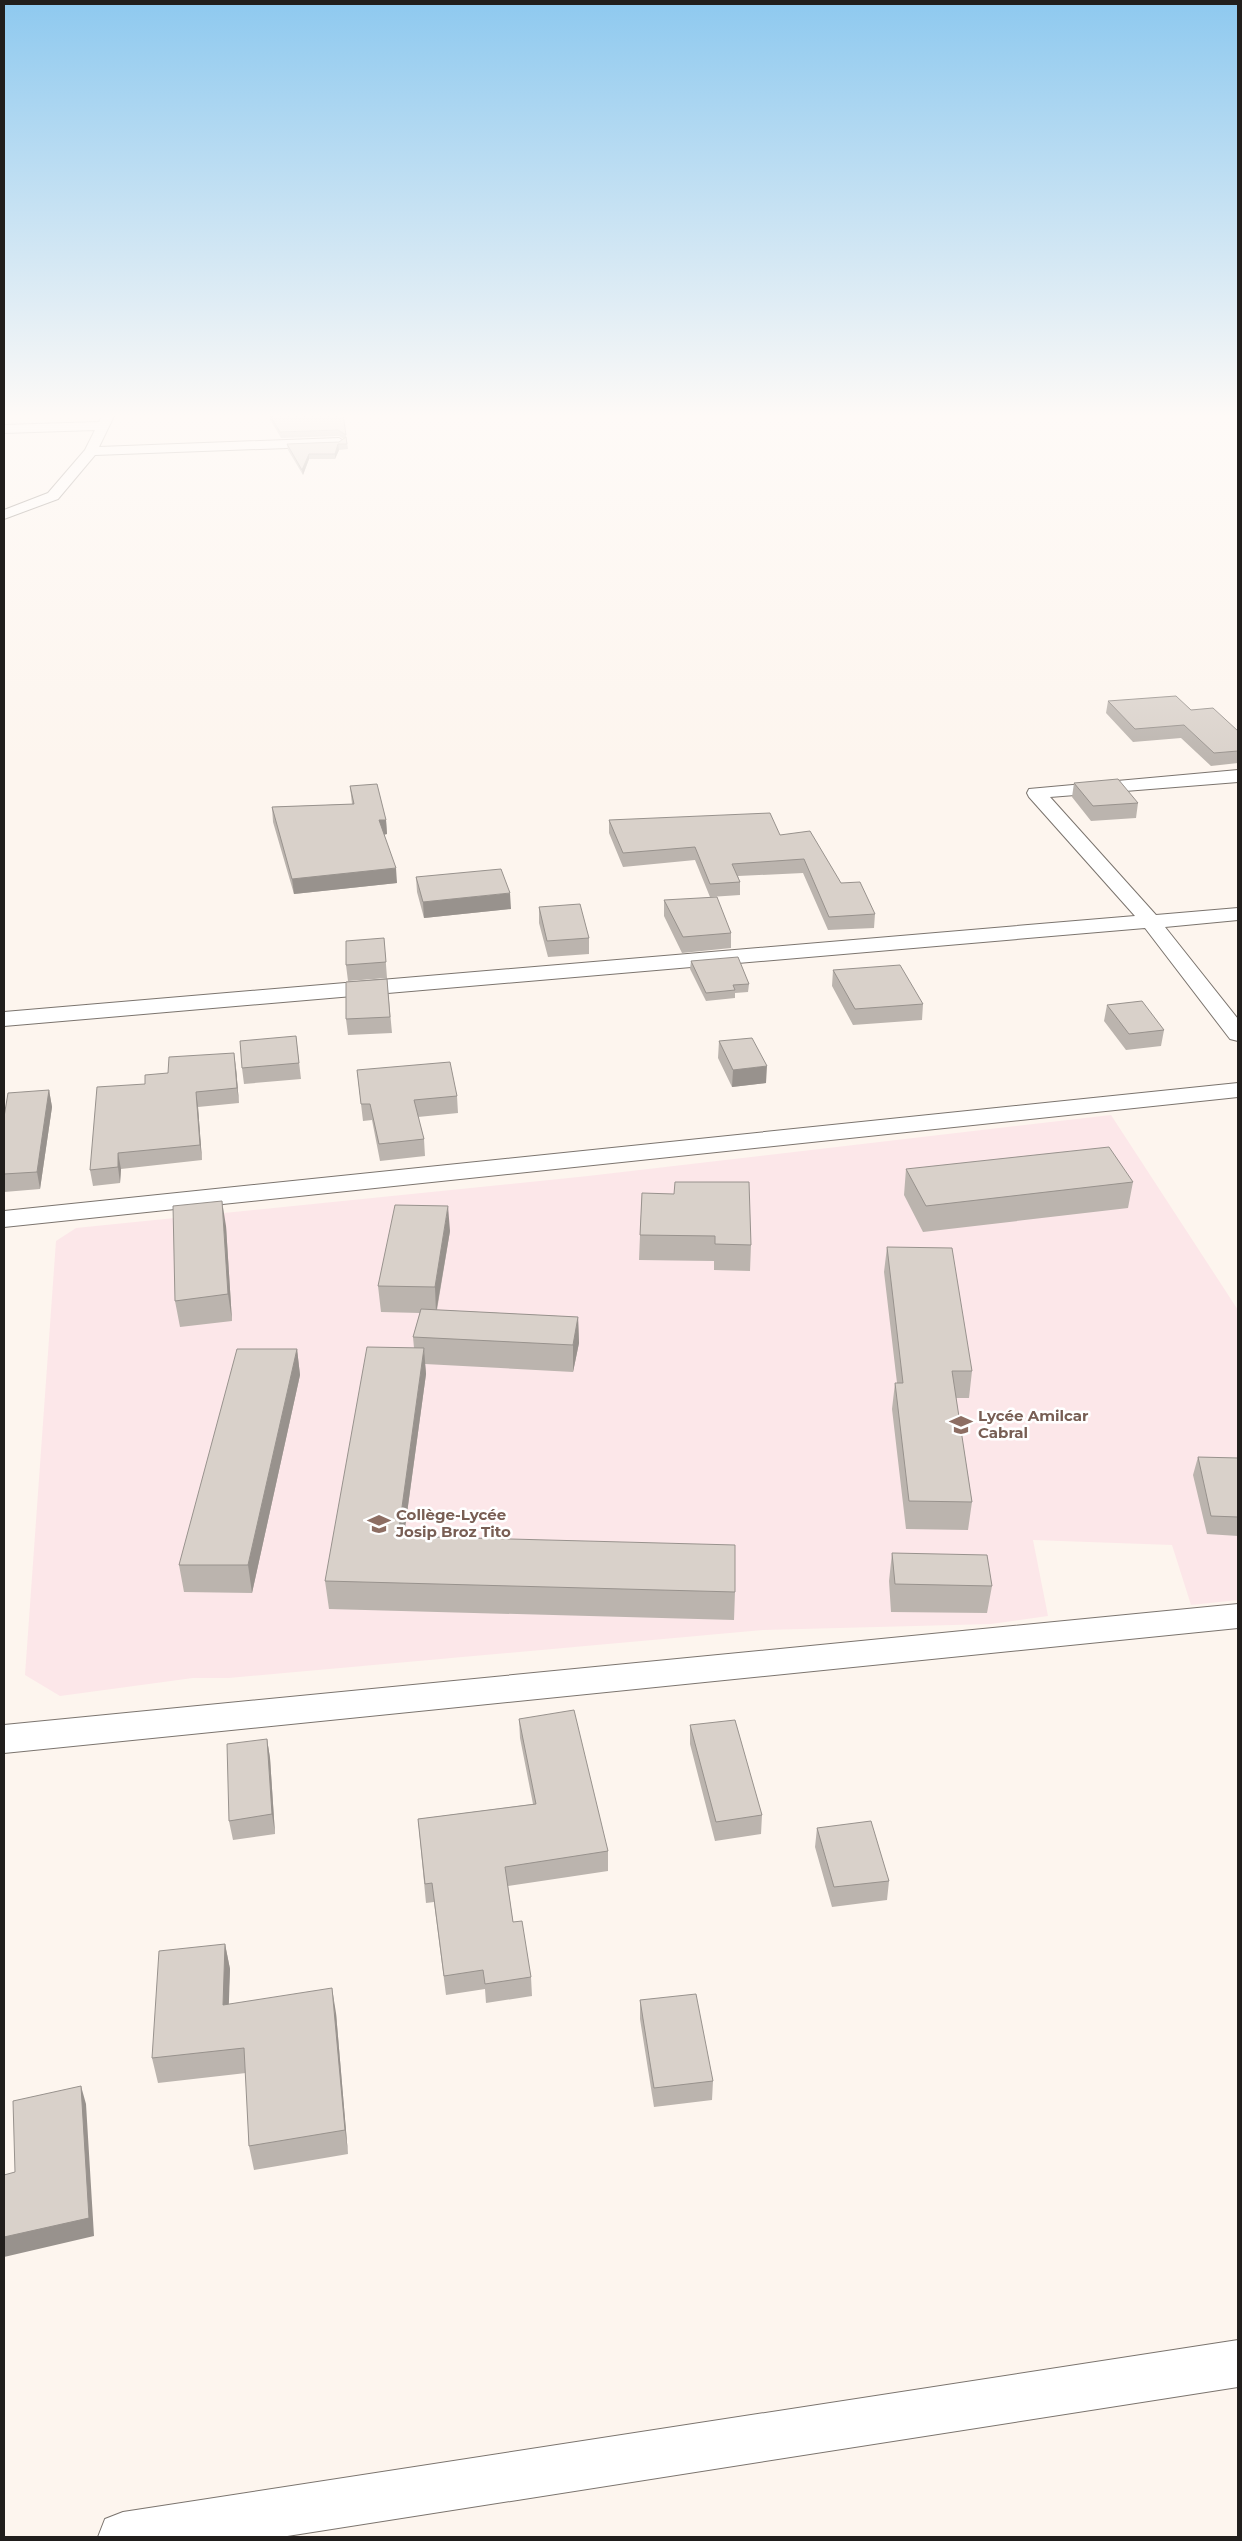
<svg xmlns="http://www.w3.org/2000/svg" width="1242" height="2541" font-family="Montserrat,sans-serif">
<style>
.education{fill:#fce7e9}
.lines{fill:none;stroke-linecap:round;stroke-linejoin:round}
.minor-casing{stroke:#7b746e;stroke-width:2}
.minor{fill:#fff;fill-rule:evenodd}
.wall{fill:#bbb4ae}
.shaded-wall{fill:#98928d}
.building{fill:#d9d1ca;stroke:#98928d}
.labels{text-anchor:middle;stroke-width:5;stroke-linejoin:round;paint-order:stroke}
.education-label{font-size:15px;font-weight:bold;fill:#785e54;stroke:#fff;text-anchor:start}
</style>
<rect width="100%" height="100%" fill="#fdf5ee"/>
<path class="education" d="M 1111,1115 L 1238,1310 L 1238,1600 L 1191,1605 L 1172,1545 L 1033,1540 L 1048,1616 L 991,1624 L 763,1630 L 229,1678 L 193,1678 L 60,1696 L 25,1675 L 56,1241 L 76,1228 L 588,1176 Z"/>
<g class="lines">
<defs>
<path id="minor" d="M 103,414 L 115,414 L 99,447 L 339,438 L 345,442 L 339,446 L 95,455 L 58,499 L 4,519 L 4,510 L 48,493 L 85,450 L 95,430 L 4,433 L 4,425 L 99,422 Z
M 1238,770 L 1238,782 L 1050,797 L 1156,915 L 1238,908 L 1238,920 L 1165,927 L 1238,1019 L 1238,1041 L 1230,1039 L 1145,928 L 4,1026 L 4,1012 L 1135,916 L 1029,797 L 1027,793 L 1029,789 Z
M 1238,1083 L 1238,1097 L 4,1227 L 4,1211 Z
M 1238,1604 L 1238,1628 L 4,1753 L 4,1725 Z
M 1238,2340 L 1238,2387 L 281,2537 L 98,2537 L 105,2519 L 123,2512 Z"/>
</defs>
<use href="#minor" class="minor-casing"/>
<use href="#minor" class="minor"/>
</g>
<path class="wall" d="M 267,414 L 343,414 L 348,449 L 339,450 L 335,459 L 309,459 L 303,475 L 288,450 L 287,444 L 339,442 L 344,439 L 339,436 L 281,438 Z
M 1108,701 L 1191,710 L 1238,731 L 1238,763 L 1211,766 L 1181,738 L 1133,742 L 1106,713 Z
M 1074,783 L 1138,803 L 1136,818 L 1091,821 L 1072,797 Z
M 350,786 L 386,820 L 387,834 L 384,835 L 397,883 L 294,894 L 273,822 L 272,807 L 352,804 Z
M 609,820 L 780,835 L 841,883 L 875,914 L 874,928 L 828,930 L 803,873 L 738,876 L 740,882 L 740,895 L 710,897 L 695,860 L 623,867 L 609,833 Z
M 416,877 L 511,909 L 424,918 L 417,892 Z
M 664,900 L 731,933 L 731,948 L 682,953 L 664,916 Z
M 539,907 L 589,938 L 589,954 L 548,957 L 539,923 Z
M 384,938 L 387,978 L 348,981 L 346,965 Z
M 691,961 L 749,984 L 748,992 L 735,993 L 735,998 L 706,1001 L 690,969 Z
M 833,970 L 923,1004 L 922,1020 L 853,1025 L 832,986 Z
M 387,979 L 392,1033 L 348,1035 L 346,1019 Z
M 1107,1005 L 1164,1030 L 1161,1046 L 1126,1050 L 1104,1021 Z
M 296,1036 L 301,1079 L 244,1084 L 242,1068 Z
M 719,1041 L 766,1083 L 732,1087 L 718,1058 Z
M 236,1068 L 239,1103 L 198,1107 L 202,1160 L 121,1169 L 120,1183 L 93,1186 L 90,1170 L 145,1084 Z
M 357,1070 L 457,1096 L 458,1113 L 418,1117 L 424,1139 L 425,1156 L 380,1161 L 372,1120 L 363,1121 Z
M 49,1090 L 52,1107 L 40,1189 L 4,1192 L 4,1117 Z
M 906,1169 L 1133,1182 L 1128,1208 L 923,1232 L 904,1195 Z
M 642,1193 L 751,1245 L 750,1271 L 714,1270 L 714,1261 L 639,1260 L 640,1235 Z
M 226,1226 L 232,1321 L 180,1327 L 175,1301 Z
M 450,1231 L 437,1310 L 578,1317 L 579,1343 L 573,1372 L 425,1364 L 426,1374 L 404,1536 L 735,1592 L 734,1620 L 329,1609 L 325,1581 L 414,1348 L 413,1337 L 420,1313 L 381,1312 L 378,1286 Z
M 887,1247 L 972,1371 L 969,1398 L 956,1398 L 972,1502 L 968,1530 L 906,1529 L 892,1409 L 895,1383 L 897,1383 L 884,1272 Z
M 297,1349 L 300,1375 L 252,1593 L 184,1592 L 179,1565 Z
M 1198,1457 L 1238,1458 L 1238,1536 L 1207,1534 L 1193,1475 Z
M 892,1553 L 992,1586 L 987,1613 L 891,1612 L 889,1581 Z
M 519,1719 L 608,1851 L 608,1871 L 508,1886 L 513,1922 L 531,1977 L 532,1996 L 486,2003 L 485,1989 L 446,1995 L 434,1902 L 426,1903 L 418,1819 L 533,1804 L 520,1738 Z
M 690,1725 L 762,1815 L 761,1834 L 715,1841 L 690,1744 Z
M 267,1739 L 270,1758 L 275,1834 L 233,1840 L 229,1821 Z
M 817,1828 L 889,1881 L 887,1900 L 832,1907 L 815,1847 Z
M 225,1944 L 230,1969 L 228,2004 L 336,2013 L 348,2154 L 254,2170 L 249,2146 L 246,2073 L 158,2083 L 152,2058 Z
M 640,2000 L 713,2081 L 712,2100 L 654,2107 L 640,2019 Z"/>
<path class="shaded-wall" d="M 338,444 L 339,450 L 335,459 L 335,454 Z
M 309,454 L 309,459 L 303,475 L 302,470 Z
M 379,820 L 386,820 L 387,834 L 380,835 Z
M 396,868 L 397,883 L 294,894 L 292,879 Z
M 510,893 L 511,909 L 424,918 L 423,902 Z
M 234,1053 L 236,1068 L 239,1103 L 237,1088 Z
M 767,1066 L 766,1083 L 732,1087 L 733,1070 Z
M 49,1090 L 52,1107 L 40,1189 L 37,1172 Z
M 196,1092 L 198,1107 L 202,1160 L 200,1145 Z
M 118,1153 L 121,1169 L 120,1183 L 118,1167 Z
M 222,1201 L 226,1226 L 232,1321 L 228,1294 Z
M 448,1206 L 450,1231 L 436,1313 L 435,1287 Z
M 578,1317 L 579,1343 L 573,1372 L 573,1345 Z
M 424,1348 L 426,1374 L 400,1564 L 398,1536 Z
M 297,1349 L 300,1375 L 252,1593 L 248,1565 Z
M 267,1739 L 270,1758 L 275,1834 L 272,1814 Z
M 225,1944 L 230,1969 L 228,2030 L 223,2005 Z
M 332,1988 L 336,2013 L 348,2154 L 345,2130 Z
M 81,2086 L 86,2104 L 94,2236 L 4,2257 L 4,2237 Z"/>
<path class="building" d="M 269,414 L 343,414 L 346,435 L 338,430 L 280,432 Z
M 346,437 L 347,444 L 338,444 L 335,454 L 309,454 L 302,470 L 287,444 L 339,442 Z
M 1176,696 L 1191,710 L 1213,708 L 1238,731 L 1238,751 L 1214,753 L 1184,725 L 1135,729 L 1108,701 Z
M 1118,779 L 1138,803 L 1093,806 L 1074,783 Z
M 377,784 L 386,820 L 379,820 L 396,868 L 292,879 L 272,807 L 354,804 L 350,786 Z
M 770,813 L 780,835 L 810,831 L 841,883 L 860,882 L 875,914 L 829,917 L 804,859 L 732,864 L 740,882 L 710,884 L 695,847 L 623,853 L 609,820 Z
M 501,869 L 510,893 L 423,902 L 416,877 Z
M 717,897 L 731,933 L 683,937 L 664,900 Z
M 580,904 L 589,938 L 547,941 L 539,907 Z
M 384,938 L 386,962 L 346,965 L 346,941 Z
M 738,957 L 749,984 L 733,985 L 735,990 L 706,993 L 691,961 Z
M 900,965 L 923,1004 L 855,1009 L 833,970 Z
M 387,979 L 390,1017 L 346,1019 L 346,982 Z
M 1142,1001 L 1164,1030 L 1129,1034 L 1107,1005 Z
M 296,1036 L 299,1063 L 242,1068 L 240,1041 Z
M 752,1038 L 767,1066 L 733,1070 L 719,1041 Z
M 234,1053 L 237,1088 L 196,1092 L 200,1145 L 118,1153 L 118,1167 L 90,1170 L 97,1087 L 145,1084 L 145,1075 L 168,1073 L 169,1057 Z
M 450,1062 L 457,1096 L 414,1100 L 424,1139 L 379,1144 L 370,1104 L 361,1104 L 357,1070 Z
M 49,1090 L 37,1172 L 4,1174 L 4,1117 L 8,1093 Z
M 1109,1147 L 1133,1182 L 926,1206 L 906,1169 Z
M 675,1182 L 749,1182 L 751,1245 L 715,1244 L 715,1236 L 640,1235 L 642,1193 L 674,1194 Z
M 222,1201 L 228,1294 L 175,1301 L 173,1206 Z
M 395,1205 L 448,1206 L 435,1287 L 378,1286 Z
M 887,1247 L 952,1248 L 972,1371 L 952,1371 L 972,1502 L 909,1501 L 895,1383 L 903,1383 Z
M 421,1309 L 578,1317 L 573,1345 L 413,1337 Z
M 367,1347 L 424,1348 L 398,1536 L 735,1545 L 735,1592 L 325,1581 Z
M 237,1349 L 297,1349 L 248,1565 L 179,1565 Z
M 1198,1457 L 1238,1458 L 1238,1517 L 1211,1516 Z
M 892,1553 L 987,1555 L 992,1586 L 895,1584 Z
M 574,1710 L 608,1851 L 505,1867 L 513,1922 L 522,1921 L 531,1977 L 485,1984 L 483,1970 L 444,1976 L 432,1883 L 425,1884 L 418,1819 L 536,1804 L 519,1719 Z
M 735,1720 L 762,1815 L 716,1822 L 690,1725 Z
M 267,1739 L 272,1814 L 229,1821 L 227,1744 Z
M 871,1821 L 889,1881 L 834,1887 L 817,1828 Z
M 225,1944 L 223,2005 L 332,1988 L 345,2130 L 249,2146 L 244,2048 L 152,2058 L 159,1951 Z
M 696,1994 L 713,2081 L 654,2088 L 640,2000 Z
M 81,2086 L 89,2218 L 4,2237 L 4,2175 L 15,2172 L 13,2101 Z"/>
<linearGradient id="sky" x2="0" y2="1"><stop stop-color="#8ec9ef"/><stop offset="0.54" stop-color="#fefaf7"/><stop offset="1" stop-color="#fefaf7" stop-opacity="0"/></linearGradient>
<rect width="1242" height="770" fill="url(#sky)"/>
<defs>
<symbol id="school-bare" viewBox="-9 -9 18 18"><path d="M0-5L7-2L0 1L-7-2ZM-4 1L0 2.5L4 1V4Q0 6-4 4Z" fill="#8d6e63" stroke="#fff" stroke-width="2.5" paint-order="stroke"/></symbol>
</defs>
<g fill-rule="evenodd">
<use href="#school-bare" x="945" y="1409" width="32" height="32"/>
<use href="#school-bare" x="363" y="1508" width="32" height="32"/>
</g>
<g class="labels">
<g class="education-label">
<text x="978" y="1421">Lycée Amilcar<tspan x="978" dy="17">Cabral</tspan></text>
<text x="396" y="1520">Collège-Lycée<tspan x="396" dy="17">Josip Broz Tito</tspan></text>
</g>
</g>
<rect width="1242" height="2541" fill="none" stroke="#211e1c" stroke-width="10"/>
</svg>
